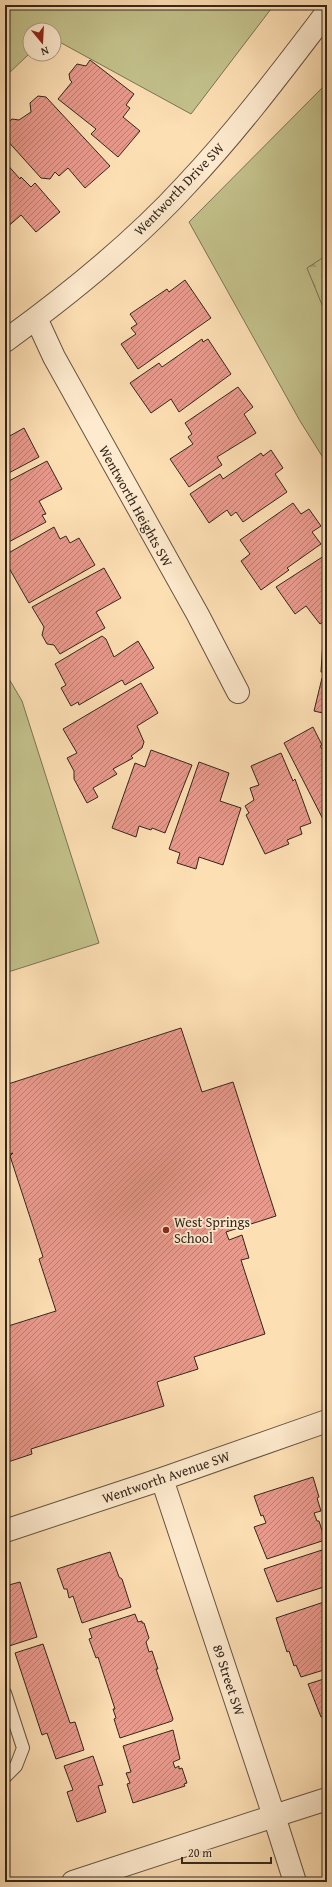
<svg xmlns="http://www.w3.org/2000/svg" width="332" height="1887" font-family="'Gentium Book Plus',serif">
<style>
.green{fill:#c3c18b;stroke:#7b7454}
.forest{fill:url(#forest-firs);stroke:#7b7454}
.building{fill:url(#building-hatch);stroke:#33271c}
.lines{fill:none;stroke-linecap:round;stroke-linejoin:round}
.service-casing{stroke:#665542;stroke-width:14}
.minor-casing{stroke:#665542;stroke-width:24}
.tertiary-casing{stroke:#665542;stroke-width:24}
.service{stroke:#feeace;stroke-width:12}
.minor{stroke:#feeace;stroke-width:22}
.tertiary{stroke:#feeace;stroke-width:22}
.poi-dot{fill:#8f2418;stroke:#feeace;stroke-width:1.5}
.labels{text-anchor:middle;stroke-width:3.5;stroke-linejoin:round;paint-order:stroke}
.street-label{font-size:14px;fill:#33271c;stroke:#feeace}
.poi-label{font-size:14px;fill:#33271c;stroke:#feeace;text-anchor:start}
</style>
<defs>
<pattern id="forest-firs" width="22" height="20" patternUnits="userSpaceOnUse"><rect width="22" height="20" fill="#c3c18b"/><path d="M5 1l3.5 6h-7zM16 11l3.5 6h-7z" fill="#a8a677"/></pattern>
<pattern id="building-hatch" width="6" height="6" patternUnits="userSpaceOnUse"><rect width="6" height="6" fill="#e89a8d"/><path d="M-1 1l2-2M0 6l6-6M5 7l2-2" fill="none" stroke="#bd7e72"/></pattern>
</defs>
<rect width="100%" height="100%" fill="#fddfb4"/>
<filter id="stains"><feTurbulence type="fractalNoise" baseFrequency=".005" numOctaves="4"/><feColorMatrix values="0 0 0 0 .2 0 0 0 0 .09 0 0 0 0 .02 0 0 0 .5 -.17"/></filter>
<radialGradient id="worn" r=".72"><stop offset=".6" stop-color="#630" stop-opacity="0"/><stop offset="1" stop-color="#630" stop-opacity=".3"/></radialGradient>
<path class="green" d="M 5,5 L 274,5 L 191,114 L 54,39 L 54,30 L 30,30 L 30,53 L 5,77 Z
M 327,83 L 327,464 L 300,421 L 189,222 Z
M 5,672 L 22,701 L 99,943 L 5,973 Z"/>
<path class="forest" d="M 327,255 L 327,317 L 307,268 Z"/>
<path class="building" d="M 90,60 L 134,94 L 126,105 L 130,108 L 123,117 L 140,131 L 118,157 L 91,134 L 96,129 L 58,99 L 72,82 L 70,80 L 69,74 L 77,64 L 86,66 Z
M 38,96 L 46,97 L 110,166 L 85,188 L 68,168 L 59,176 L 55,172 L 50,179 L 41,178 L 5,138 L 5,125 L 12,119 L 19,120 L 31,112 L 30,103 Z
M 5,162 L 20,179 L 21,177 L 31,187 L 35,183 L 60,212 L 36,232 L 21,215 L 5,229 Z
M 185,280 L 211,318 L 138,369 L 121,344 L 136,334 L 131,328 L 137,324 L 130,314 L 167,289 L 169,292 Z
M 202,339 L 203,342 L 208,339 L 231,374 L 179,412 L 171,399 L 151,413 L 130,383 L 159,363 L 162,367 Z
M 238,387 L 253,407 L 244,414 L 256,433 L 217,457 L 222,465 L 189,487 L 170,459 L 193,444 L 188,437 L 192,434 L 185,423 Z
M 24,428 L 39,457 L 5,475 L 5,432 L 8,437 Z
M 271,450 L 283,468 L 275,474 L 287,492 L 243,522 L 236,512 L 231,516 L 227,510 L 209,523 L 190,494 L 220,474 L 223,479 L 261,453 L 263,456 Z
M 47,461 L 62,489 L 39,501 L 46,514 L 42,515 L 46,522 L 5,544 L 5,483 Z
M 293,503 L 301,514 L 309,509 L 321,526 L 312,532 L 321,544 L 287,568 L 289,570 L 261,590 L 241,561 L 250,554 L 240,540 Z
M 54,527 L 60,539 L 66,536 L 70,543 L 79,538 L 95,565 L 29,603 L 5,561 L 5,555 Z
M 327,554 L 327,619 L 320,624 L 306,606 L 295,614 L 276,587 Z
M 104,568 L 121,598 L 96,612 L 105,628 L 60,654 L 54,645 L 47,644 L 42,635 L 44,627 L 32,607 Z
M 102,636 L 106,639 L 114,657 L 138,641 L 154,668 L 125,685 L 122,680 L 79,705 L 78,702 L 71,706 L 61,688 L 66,685 L 55,664 Z
M 323,640 L 327,641 L 327,673 L 321,672 Z
M 322,678 L 327,679 L 327,714 L 314,711 Z
M 141,683 L 158,713 L 137,726 L 144,742 L 142,748 L 131,756 L 133,758 L 113,769 L 117,774 L 93,788 L 98,797 L 87,803 L 74,779 L 74,771 L 67,758 L 77,753 L 63,729 Z
M 313,727 L 322,745 L 320,746 L 322,749 L 327,747 L 327,827 L 284,743 Z
M 151,750 L 192,765 L 165,833 L 152,828 L 151,830 L 139,826 L 136,837 L 112,828 L 135,763 L 145,767 Z
M 281,753 L 293,781 L 295,779 L 311,823 L 300,827 L 302,834 L 287,840 L 289,844 L 265,854 L 246,815 L 249,813 L 245,806 L 254,800 L 250,788 L 259,785 L 251,766 Z
M 199,762 L 229,773 L 220,801 L 241,808 L 223,865 L 199,857 L 196,869 L 177,863 L 180,853 L 169,849 Z
M 181,1028 L 202,1092 L 233,1082 L 276,1216 L 226,1232 L 229,1240 L 242,1235 L 249,1258 L 241,1260 L 265,1334 L 194,1357 L 198,1369 L 157,1382 L 164,1406 L 31,1449 L 32,1454 L 5,1463 L 5,1327 L 56,1311 L 39,1259 L 43,1257 L 10,1156 L 13,1153 L 5,1156 L 5,1085 Z
M 313,1477 L 319,1497 L 317,1498 L 321,1511 L 314,1513 L 317,1521 L 319,1521 L 325,1540 L 267,1559 L 254,1527 L 266,1523 L 263,1515 L 261,1516 L 254,1496 Z
M 322,1550 L 327,1565 L 327,1586 L 277,1602 L 264,1569 Z
M 110,1552 L 119,1577 L 122,1579 L 131,1607 L 82,1623 L 73,1596 L 69,1598 L 67,1589 L 64,1589 L 57,1569 Z
M 20,1582 L 37,1637 L 9,1646 L 5,1634 L 5,1586 Z
M 327,1601 L 327,1669 L 301,1677 L 296,1665 L 294,1666 L 289,1651 L 287,1652 L 276,1618 Z
M 135,1614 L 138,1622 L 142,1621 L 142,1623 L 144,1623 L 149,1638 L 146,1642 L 149,1652 L 152,1651 L 158,1669 L 156,1669 L 173,1719 L 172,1721 L 120,1738 L 114,1719 L 116,1718 L 113,1709 L 115,1709 L 98,1657 L 96,1658 L 89,1639 L 92,1638 L 89,1629 Z
M 43,1644 L 70,1723 L 75,1722 L 84,1750 L 56,1759 L 47,1733 L 42,1735 L 15,1653 Z
M 327,1678 L 327,1715 L 321,1717 L 308,1684 Z
M 173,1730 L 180,1759 L 173,1762 L 175,1768 L 179,1766 L 179,1769 L 182,1768 L 187,1783 L 184,1784 L 185,1786 L 133,1803 L 127,1784 L 130,1783 L 126,1773 L 131,1772 L 123,1746 Z
M 93,1756 L 103,1785 L 98,1786 L 106,1812 L 77,1822 L 67,1792 L 73,1790 L 64,1766 Z"/>
<g class="lines">
<defs>
<path id="service" d="M 5,1693 L 23,1748 L 16,1766 L 5,1777"/>
<path id="minor" d="M 36,318 L 54,357 L 198,615 L 238,692
M 5,341 C 67,296 134,242 186,185 C 237,131 282,71 327,12
M 162,1479 L 274,1816 L 327,1799
M 5,1531 L 162,1479 L 327,1421"/>
<path id="tertiary" d="M 73,1882 L 274,1816 L 295,1882"/>
</defs>
<use href="#service" class="service-casing"/>
<use href="#minor" class="minor-casing"/>
<use href="#tertiary" class="tertiary-casing"/>
<use href="#service" class="service"/>
<use href="#minor" class="minor"/>
<use href="#tertiary" class="tertiary"/>
</g>
<circle class="poi-dot" cx="166" cy="1230" r="4"/>
<g class="labels">
<g class="street-label">
<text transform="translate(179 189) rotate(-46)" y="5">Wentworth Drive SW</text>
<text transform="translate(136 506) rotate(61)" y="5">Wentworth Heights SW</text>
<text transform="translate(166 1477) rotate(-19)" y="5">Wentworth Avenue SW</text>
<text transform="translate(229 1680) rotate(72)" y="5">89 Street SW</text>
</g>
<g class="poi-label">
<text x="174" y="1227">West Springs<tspan x="174" dy="16">School</tspan></text>
</g>
</g>
<rect width="332" height="1887" fill="none" stroke="#fddfb4" stroke-width="20"/>
<rect x="6" y="6" width="320" height="1875" fill="none" stroke="#33271c" stroke-width="2"/>
<rect x="10" y="10" width="312" height="1867" fill="none" stroke="#33271c"/>
<g transform="translate(42 42) rotate(162)"><circle r="19" fill="#feeace" stroke="#ad9c87"/>
<path d="M0-3L7 15L0 10L-7 15Z" fill="#8f2418"/>
<text y="-6" font-size="11" font-weight="bold" text-anchor="middle" fill="#33271c">N</text>
</g>
<path d="M182 1857v6h89v-6" fill="none" stroke="#33271c" stroke-width="2"/>
<text x="188" y="1857" font-size="12" fill="#33271c" stroke="#feeace" stroke-width="3" paint-order="stroke">20 m</text>
<rect width="100%" height="100%" filter="url(#stains)"/>
<rect width="100%" height="100%" fill="url(#worn)"/>
</svg>
